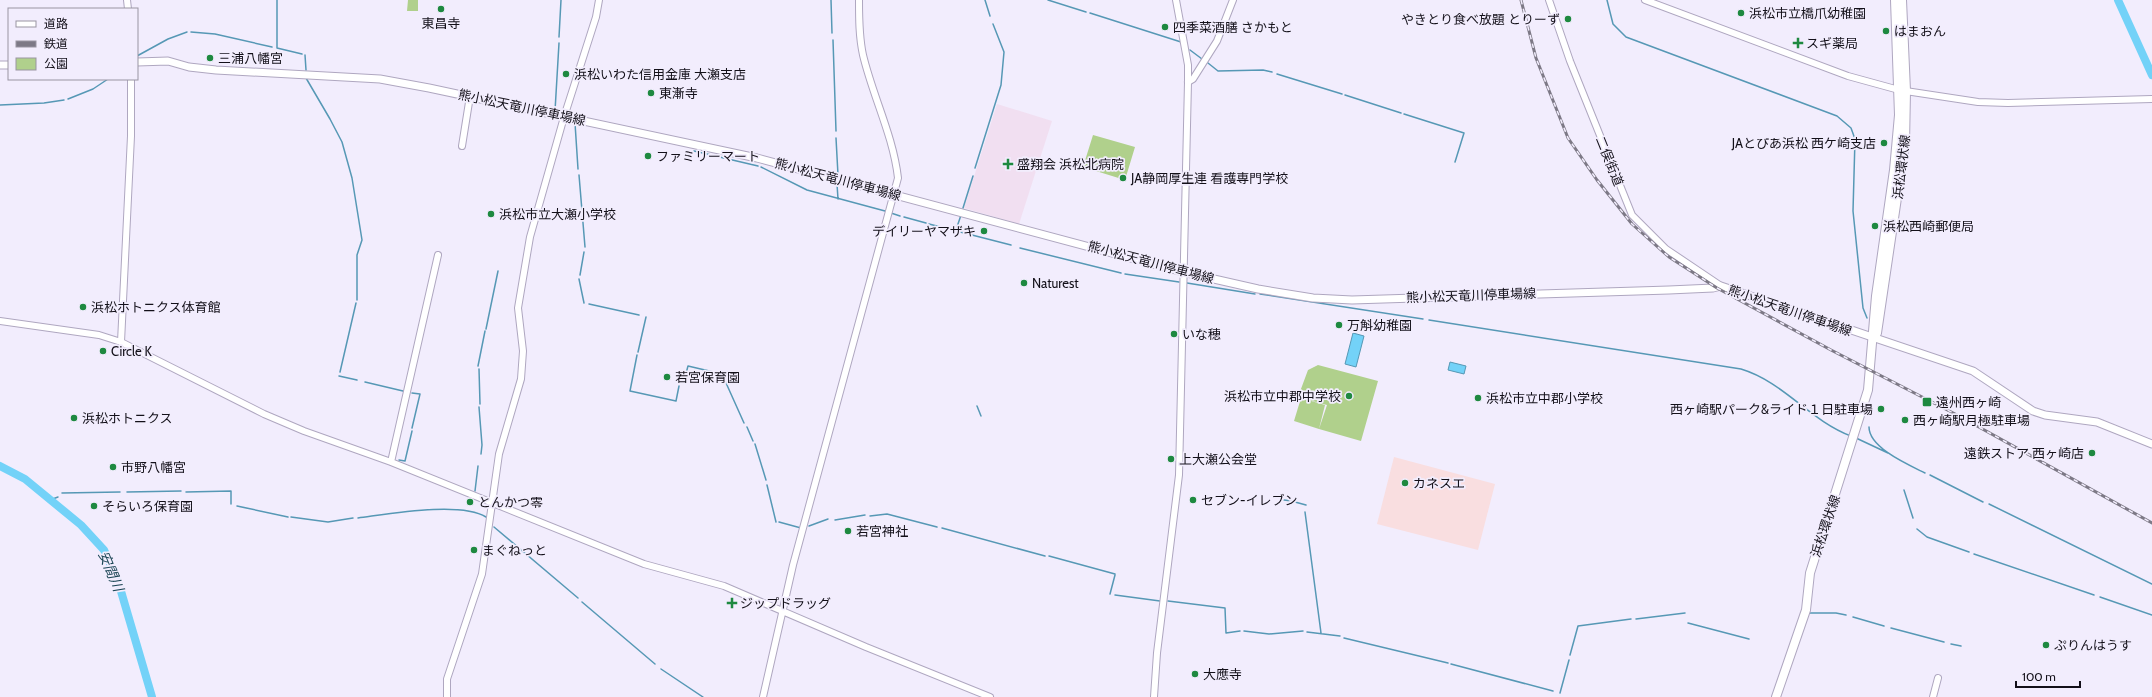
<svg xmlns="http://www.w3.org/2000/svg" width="2152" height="697" font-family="Cabin,'Noto Sans JP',sans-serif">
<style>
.commercial{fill:#f9dee0}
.medical{fill:#f1dff1}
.green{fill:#b0d08c}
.water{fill:#73d2f8;stroke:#5698b5}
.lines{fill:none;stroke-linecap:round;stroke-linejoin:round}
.stream{stroke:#5698b5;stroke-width:1.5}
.river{stroke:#73d2f8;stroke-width:8}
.tertiary-casing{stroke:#afa7c0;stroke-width:8}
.secondary-casing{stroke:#afa7c0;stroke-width:9}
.primary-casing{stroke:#afa7c0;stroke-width:10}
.tertiary{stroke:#fff;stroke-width:6}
.secondary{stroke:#fff;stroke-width:7}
.primary{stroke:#fff;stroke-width:8}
.rail-casing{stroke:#7d7986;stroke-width:3}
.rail{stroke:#f2edfd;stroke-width:1.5;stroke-dasharray:4.5;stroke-linecap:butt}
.poi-dot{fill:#1e8940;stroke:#f2edfd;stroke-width:1.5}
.labels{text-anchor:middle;stroke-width:3.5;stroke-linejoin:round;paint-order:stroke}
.poi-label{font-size:13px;fill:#131019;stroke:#f2edfd;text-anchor:start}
.street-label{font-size:13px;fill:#131019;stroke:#f2edfd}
.water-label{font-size:14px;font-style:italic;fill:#1a4454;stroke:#f2edfd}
</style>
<rect width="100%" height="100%" fill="#f2edfd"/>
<path class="commercial" d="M 1394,457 L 1495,484 L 1478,550 L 1377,524 Z"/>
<path class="medical" d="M 997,104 L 1052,121 L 1019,224 L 964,208 Z"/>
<path class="green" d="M 408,0 L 418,0 L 418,11 L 407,11 Z
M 1093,135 L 1135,147 L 1125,180 L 1083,167 Z
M 1318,365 L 1378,381 L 1361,441 L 1319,429 L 1327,405 L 1298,397 L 1308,370 Z
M 1301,398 L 1325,405 L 1319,429 L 1294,421 Z"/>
<path class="water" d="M 1353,333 L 1364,336 L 1356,367 L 1345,364 Z
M 1450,362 L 1466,366 L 1464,374 L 1448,370 Z"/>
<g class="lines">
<path class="stream" d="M 277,0 L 277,48 L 302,54
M 831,0 L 832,33
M 985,0 L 990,16
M 1048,0 L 1086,12
M 1607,0 L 1613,24 L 1626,37 L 1837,116 L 1851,128 L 1855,139 L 1853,211 L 1863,308 L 1867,318
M 1090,13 L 1181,42
M 191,32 L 215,34 L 272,47
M 559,37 L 561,0
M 833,40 L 836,131
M 1190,50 L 1202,59
M 305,55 L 306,70
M 137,56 L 168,39 L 187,32
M 1208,63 L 1218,71 L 1263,70 L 1272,72
M 1277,74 L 1342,94
M 306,78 L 330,119 L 342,142 L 352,178 L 362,240 L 357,255 L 357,300
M 1345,95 L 1401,113
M 68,99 L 93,89 L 108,79
M 0,105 L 44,103 L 64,100
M 555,111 L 559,43
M 1404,114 L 1464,133 L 1455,162
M 575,123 L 578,169
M 836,138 L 838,175
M 694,151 L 758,166
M 761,167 L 807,190 L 885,211
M 975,168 L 1001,85 L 1004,52 L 993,24
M 579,175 L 585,247
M 837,184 L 838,199
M 963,208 L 973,176
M 891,213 L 900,216
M 904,217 L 926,223
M 929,224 L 1011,245
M 956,230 L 961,215
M 1020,248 L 1121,273
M 1125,274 L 1179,282
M 580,275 L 584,252
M 579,279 L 584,303
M 1187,283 L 1255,294
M 1260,294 L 1423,319
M 589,304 L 639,315
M 1429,320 L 1741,369 C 1784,382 1809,420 1851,436
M 486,329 L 498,271
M 638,352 L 646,317
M 637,355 L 630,391 L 676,401 L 679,386
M 478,366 L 485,331
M 479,369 L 480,404
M 340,372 L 356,303
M 339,376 L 357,380
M 684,381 L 688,366 L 722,374 L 744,423
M 365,382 L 403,391
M 412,393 L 420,394 L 412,428
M 977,406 L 981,416
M 479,407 L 482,445 L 481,454
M 747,427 L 753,441
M 1869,427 C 1869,448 1909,465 1925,473
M 1856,438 L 1888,453
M 755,444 L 766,480
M 399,460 L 405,461 L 412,431
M 1930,475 L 1983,502
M 767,485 L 776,522
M 1904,490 L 1913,518
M 475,491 L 478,466
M 127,492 L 181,491
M 186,492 L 231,491 L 231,504
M 62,493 L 120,492
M 50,500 L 58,497
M 1284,500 L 1292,501
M 1295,502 L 1306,505
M 1989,504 L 2152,584
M 237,506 L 288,517
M 1305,512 L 1321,633
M 870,516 L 887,514 L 937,527
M 291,517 L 328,522 L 353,518
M 358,518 C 389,514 460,501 486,517
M 835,520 L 865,515
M 779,522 L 801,528
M 809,526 L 828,519
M 494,527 L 578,598
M 942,528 L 1045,556
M 1917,529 L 1927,537 L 1969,552
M 1974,554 L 2094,595
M 1049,556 L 1115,574
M 1110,594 L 1115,575
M 1115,595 L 1160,601
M 2100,597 L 2152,615
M 1168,601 L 1225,608 L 1226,633 L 1240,631
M 582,602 L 655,664
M 1809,613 L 1836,613 L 1846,615
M 1853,617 L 1884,626
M 1636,619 L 1685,613
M 1688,623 L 1749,639
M 1891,628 L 1944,642
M 1244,631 L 1269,634 L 1303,631
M 1307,632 L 1340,636
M 1344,638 L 1448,663
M 1951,644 L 1961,646
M 1570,655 L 1578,626 L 1631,619
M 1451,664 L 1553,691
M 661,669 L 703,697
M 1560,693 L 1569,660"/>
<path class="river" d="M 2118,0 L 2152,75
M 0,466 L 25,479 L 81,525 L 104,550 L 118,581 L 152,697"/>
<defs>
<path id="tertiary" d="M 127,0 L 128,9
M 1549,0 L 1570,61 L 1632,215 L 1666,249 L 1721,286
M 1645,0 L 1848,76 L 1899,90 L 1978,102 L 2008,103 L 2152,99
M 1188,82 L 1193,79 L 1217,41 L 1233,0
M 462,146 L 470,96
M 0,321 L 99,335 L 121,342 L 264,414 L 304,431 L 391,462 L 644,564 L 724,586 L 866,647 L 990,697
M 121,342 L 131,136 L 131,79
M 391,462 L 438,255
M 447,697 L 447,679 L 482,574 L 499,454 L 521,379 L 523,351 L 518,308 L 530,237 L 564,117 L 596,17 L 599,0
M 763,697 L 793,565 L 898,178 C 893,135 873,97 863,55 C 859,37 859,19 859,0
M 1154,697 L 1157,653 L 1179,475 L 1188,82 L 1188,65 L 1176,0
M 1933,697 L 1938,678"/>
<path id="secondary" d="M 137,62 L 168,61 L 189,67 L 216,70 L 380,79 L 429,88 L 757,158 L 1183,272 L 1258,289 L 1313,298 L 1352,300 L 1669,290 L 1713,288 L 1721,286 L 1973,371 L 2033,411 L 2045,415 L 2097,422 L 2152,444
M 0,65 L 9,65"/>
<path id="primary" d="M 1877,333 L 1905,144 L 1906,91 L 1902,0
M 1776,697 L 1806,610 L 1810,573 L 1868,390 L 1876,296 L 1894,170 L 1899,115 L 1895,0"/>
</defs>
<use href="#tertiary" class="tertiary-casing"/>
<use href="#secondary" class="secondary-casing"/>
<use href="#primary" class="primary-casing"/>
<use href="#tertiary" class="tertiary"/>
<use href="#secondary" class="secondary"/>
<use href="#primary" class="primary"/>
<defs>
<path id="rail" d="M 1521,0 L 1536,58 L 1568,138 L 1597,180 L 1632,224 L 1669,257 L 1717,288 L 1831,350 L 1959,416 L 2152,523"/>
</defs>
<use href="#rail" class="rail-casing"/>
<use href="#rail" class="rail"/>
</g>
<g class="poi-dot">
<circle cx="441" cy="9" r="4"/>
<circle cx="1741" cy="13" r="4"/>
<circle cx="1568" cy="19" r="4"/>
<circle cx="1165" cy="27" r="4"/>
<circle cx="1886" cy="31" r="4"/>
<path d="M1796 37h4v4h4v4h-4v4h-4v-4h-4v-4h4z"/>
<circle cx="210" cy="58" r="4"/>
<circle cx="566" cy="74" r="4"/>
<circle cx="651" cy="93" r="4"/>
<circle cx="1884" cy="143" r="4"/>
<circle cx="648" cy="156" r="4"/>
<path d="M1006 158h4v4h4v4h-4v4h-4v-4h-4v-4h4z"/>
<circle cx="1123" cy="178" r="4"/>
<circle cx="491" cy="214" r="4"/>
<circle cx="1875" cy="226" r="4"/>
<circle cx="984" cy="231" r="4"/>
<circle cx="1024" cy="283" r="4"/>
<circle cx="83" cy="307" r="4"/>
<circle cx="1339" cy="325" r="4"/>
<circle cx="1174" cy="334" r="4"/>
<circle cx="103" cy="351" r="4"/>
<circle cx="667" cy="377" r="4"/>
<circle cx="1349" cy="396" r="4"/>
<circle cx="1478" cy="398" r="4"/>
<rect x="1922" y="397" width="10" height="10" rx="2"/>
<circle cx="1881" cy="409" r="4"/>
<circle cx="74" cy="418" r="4"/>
<circle cx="1905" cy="420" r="4"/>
<circle cx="2092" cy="453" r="4"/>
<circle cx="1171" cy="459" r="4"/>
<circle cx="113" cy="467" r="4"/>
<circle cx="1405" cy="483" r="4"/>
<circle cx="1193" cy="500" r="4"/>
<circle cx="470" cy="502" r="4"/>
<circle cx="94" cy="506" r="4"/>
<circle cx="848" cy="531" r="4"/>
<circle cx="474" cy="550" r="4"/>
<path d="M730 597h4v4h4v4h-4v4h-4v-4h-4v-4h4z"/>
<circle cx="2046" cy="645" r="4"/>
<circle cx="1195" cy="674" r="4"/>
</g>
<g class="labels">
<g class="poi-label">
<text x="1749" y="18">浜松市立橋爪幼稚園</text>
<text x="1560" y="24" text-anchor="end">やきとり食べ放題 とりーず</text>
<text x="441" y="28" text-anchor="middle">東昌寺</text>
<text x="1173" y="32">四季菜酒膳 さかもと</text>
<text x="1894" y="36">はまおん</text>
<text x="1806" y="48">スギ薬局</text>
<text x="218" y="63">三浦八幡宮</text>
<text x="574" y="79">浜松いわた信用金庫 大瀬支店</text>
<text x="659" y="98">東漸寺</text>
<text x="1876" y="148" text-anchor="end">JAとぴあ浜松 西ケ崎支店</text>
<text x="656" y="161">ファミリーマート</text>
<text x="1017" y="169">盛翔会 浜松北病院</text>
<text x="1131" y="183">JA静岡厚生連 看護専門学校</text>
<text x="499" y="219">浜松市立大瀬小学校</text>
<text x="1883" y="231">浜松西崎郵便局</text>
<text x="976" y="236" text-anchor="end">デイリーヤマザキ</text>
<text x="1032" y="288">Naturest</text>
<text x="91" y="312">浜松ホトニクス体育館</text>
<text x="1347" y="330">万斛幼稚園</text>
<text x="1182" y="339">いな穂</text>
<text x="111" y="356">Circle K</text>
<text x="675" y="382">若宮保育園</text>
<text x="1341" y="401" text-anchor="end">浜松市立中郡中学校</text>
<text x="1486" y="403">浜松市立中郡小学校</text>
<text x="1936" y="407">遠州西ヶ崎</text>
<text x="1873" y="414" text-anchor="end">西ヶ崎駅パーク&amp;ライド１日駐車場</text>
<text x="82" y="423">浜松ホトニクス</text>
<text x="1913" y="425">西ヶ崎駅月極駐車場</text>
<text x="2084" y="458" text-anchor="end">遠鉄ストア 西ヶ崎店</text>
<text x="1179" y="464">上大瀬公会堂</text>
<text x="121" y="472">市野八幡宮</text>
<text x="1413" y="488">カネスエ</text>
<text x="1201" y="505">セブン-イレブン</text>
<text x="478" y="507">とんかつ零</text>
<text x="102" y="511">そらいろ保育園</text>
<text x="856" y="536">若宮神社</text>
<text x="482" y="555">まぐねっと</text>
<text x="740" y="608">ジップドラッグ</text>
<text x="2054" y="650">ぷりんはうす</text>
<text x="1203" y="679">大應寺</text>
</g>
<g class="street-label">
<text transform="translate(522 107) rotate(12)" y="5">熊小松天竜川停車場線</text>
<text transform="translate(1610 161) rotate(68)" y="5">二俣街道</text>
<text transform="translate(1901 167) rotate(-83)" y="5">浜松環状線</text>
<text transform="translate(838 179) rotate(15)" y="5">熊小松天竜川停車場線</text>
<text transform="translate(1151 262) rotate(15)" y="5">熊小松天竜川停車場線</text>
<text transform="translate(1471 295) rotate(-2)" y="5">熊小松天竜川停車場線</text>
<text transform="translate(1790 310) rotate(19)" y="5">熊小松天竜川停車場線</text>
<text transform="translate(1825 526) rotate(-71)" y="5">浜松環状線</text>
</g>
<g class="water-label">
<text transform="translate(111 571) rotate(67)" y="5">安間川</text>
</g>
</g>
<rect x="8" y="8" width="130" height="72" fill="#f2edfd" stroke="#9995a2"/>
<rect x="16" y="21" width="20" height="6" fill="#ffffff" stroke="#9995a2"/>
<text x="44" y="28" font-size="12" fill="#131019">道路</text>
<rect x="16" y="41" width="20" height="6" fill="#7d7986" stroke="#9995a2"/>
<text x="44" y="48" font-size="12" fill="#131019">鉄道</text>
<rect x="16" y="58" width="20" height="12" fill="#b0d08c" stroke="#9995a2"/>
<text x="44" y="68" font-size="12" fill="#131019">公園</text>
<path d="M2016 681v6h64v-6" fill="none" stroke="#131019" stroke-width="2"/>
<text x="2022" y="681" font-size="12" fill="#131019" stroke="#f2edfd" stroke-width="3" paint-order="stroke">100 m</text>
</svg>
